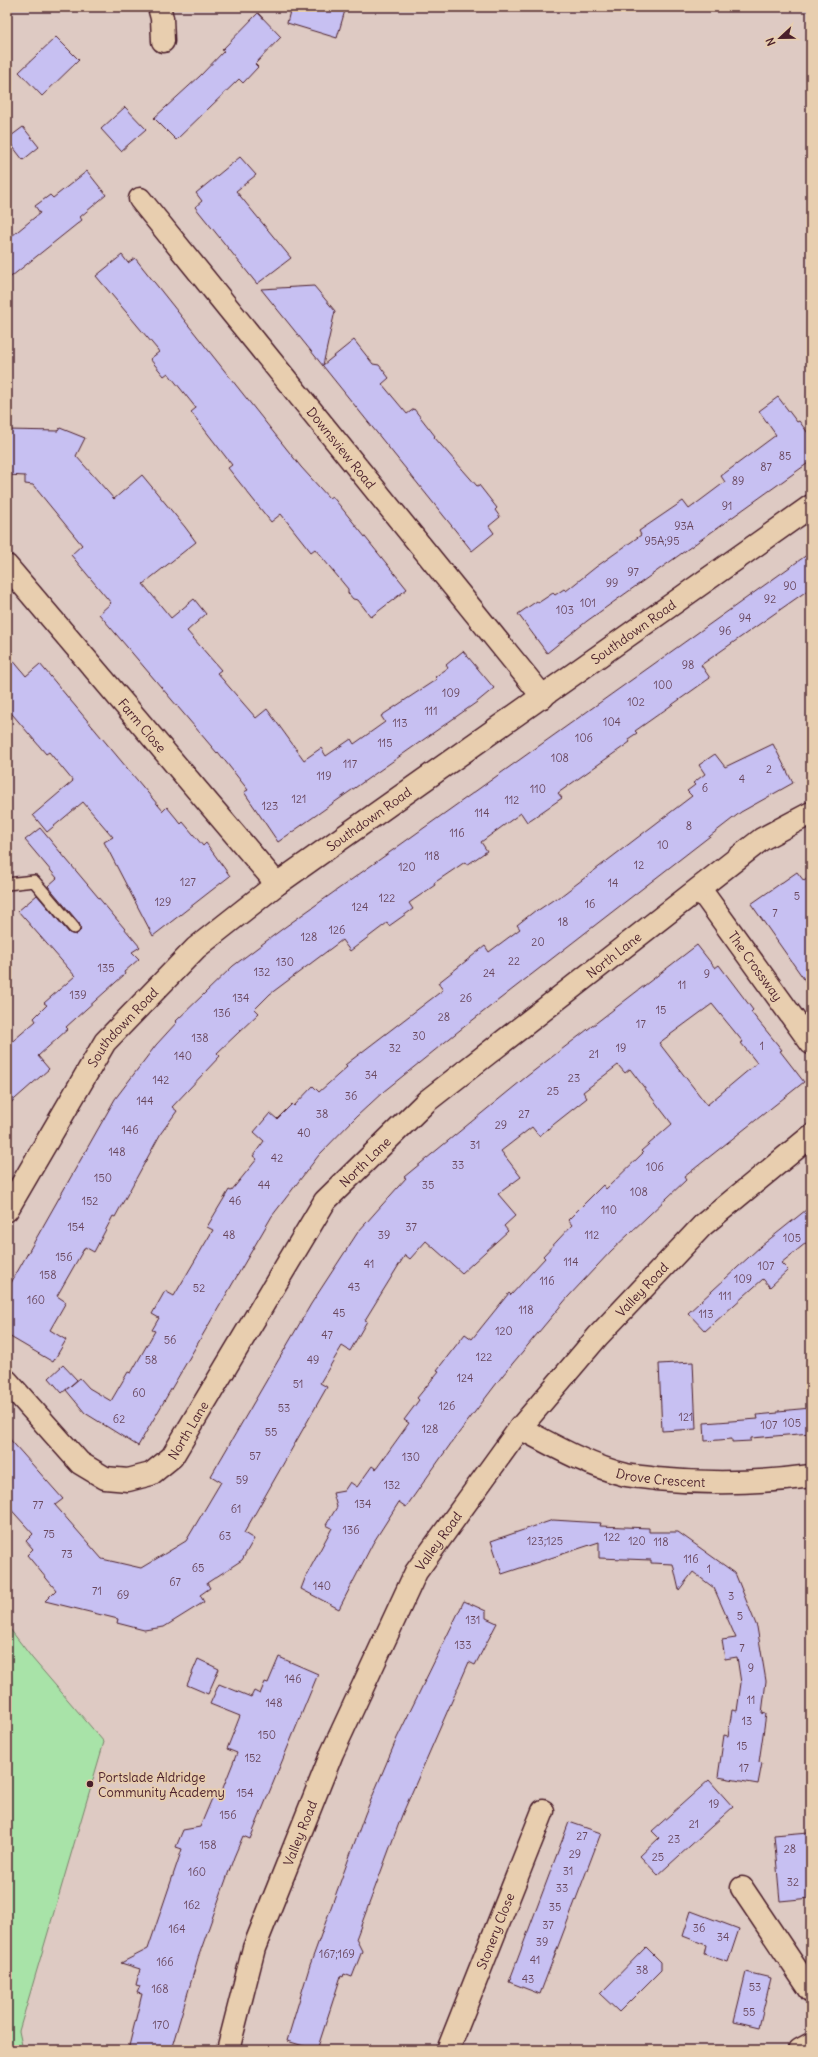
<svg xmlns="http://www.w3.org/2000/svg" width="818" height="2057" font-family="Delius,sans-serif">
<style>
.green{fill:#a8e3a8;stroke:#79816a}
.building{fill:#c7c0f2;stroke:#4a1f2b;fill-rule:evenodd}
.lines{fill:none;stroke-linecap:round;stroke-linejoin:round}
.service-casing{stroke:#4a1f2b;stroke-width:14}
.minor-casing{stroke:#4a1f2b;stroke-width:25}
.service{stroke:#e8ceaf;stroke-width:11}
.minor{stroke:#e8ceaf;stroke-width:22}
.poi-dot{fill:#4a1f2b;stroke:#e8ceaf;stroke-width:1.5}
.labels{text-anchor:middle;stroke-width:3.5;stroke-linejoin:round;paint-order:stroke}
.number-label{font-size:11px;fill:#69475d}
.street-label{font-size:13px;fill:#4a1f2b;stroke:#e8ceaf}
.poi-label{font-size:13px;fill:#4a1f2b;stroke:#e8ceaf;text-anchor:start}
</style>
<rect width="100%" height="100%" fill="#decac3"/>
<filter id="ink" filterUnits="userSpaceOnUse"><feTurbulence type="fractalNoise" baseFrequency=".025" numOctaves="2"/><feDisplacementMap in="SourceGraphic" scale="8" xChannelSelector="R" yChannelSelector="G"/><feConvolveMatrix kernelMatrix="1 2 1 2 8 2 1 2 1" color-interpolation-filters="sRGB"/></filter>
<g filter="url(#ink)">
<path class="green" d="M 7,1625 L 32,1658 L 104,1742 L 19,2031 L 23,2050 L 7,2050 Z"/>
<path class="building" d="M 291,7 L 346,7 L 337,38 L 287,23 Z
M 258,13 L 281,37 L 255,64 L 258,67 L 243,83 L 239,79 L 176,140 L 154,118 L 200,76 L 224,51 L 222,50 Z
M 56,37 L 79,60 L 42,96 L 19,72 Z
M 125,107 L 146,129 L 121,151 L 101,129 Z
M 23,127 L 39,147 L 23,160 L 7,139 Z
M 240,157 L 256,175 L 236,191 L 291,258 L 257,284 L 195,207 L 202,201 L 196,193 Z
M 87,171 L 106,195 L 80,217 L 82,220 L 7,280 L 7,240 L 40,213 L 35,206 L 50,195 L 53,198 Z
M 122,255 L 128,263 L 135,258 L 301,467 L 329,498 L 332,496 L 407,589 L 371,617 L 358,600 L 353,599 L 348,593 L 348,589 L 315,549 L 311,552 L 281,514 L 271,522 L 228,468 L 232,465 L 191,412 L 196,408 L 168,373 L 164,376 L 150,359 L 159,352 L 157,349 L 96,276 Z
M 314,286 L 335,311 L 323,365 L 354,340 L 373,364 L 379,365 L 389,378 L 382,384 L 407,414 L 414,409 L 435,436 L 434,437 L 477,486 L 479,485 L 497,508 L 495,510 L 500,517 L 489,526 L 494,533 L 472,551 L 261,289 Z
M 778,397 L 797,422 L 799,421 L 811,437 L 811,461 L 587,621 L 547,653 L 518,614 L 537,601 L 538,603 L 553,593 L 555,595 L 564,589 L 566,591 L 596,567 L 641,535 L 639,531 L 683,501 L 689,509 L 725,482 L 721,476 L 776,435 L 759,411 Z
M 60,428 L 85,438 L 76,456 L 114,499 L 142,475 L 185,527 L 196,542 L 143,584 L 171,618 L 194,599 L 206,614 L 187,631 L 221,670 L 217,673 L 256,718 L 267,709 L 304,760 L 321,748 L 326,756 L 351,739 L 354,744 L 385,722 L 381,716 L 437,679 L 435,677 L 448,668 L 446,665 L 463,651 L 494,688 L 477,702 L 278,842 L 244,792 L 248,790 L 218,752 L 217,753 L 99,614 L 111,603 L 71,555 L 82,545 L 33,485 L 25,484 L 25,476 L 7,475 L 7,430 L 58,431 Z
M 811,552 L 811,588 L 701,665 L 710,678 L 635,731 L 637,733 L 628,739 L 630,742 L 558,793 L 562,798 L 527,822 L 521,813 L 481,842 L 487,851 L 467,865 L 465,862 L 434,883 L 435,885 L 409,903 L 413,909 L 389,926 L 387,923 L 350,951 L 342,940 L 270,994 L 255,1009 L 259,1013 L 217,1053 L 220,1056 L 172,1107 L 177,1111 L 161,1133 L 115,1217 L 113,1216 L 94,1252 L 85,1247 L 57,1296 L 66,1302 L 50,1330 L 66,1340 L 53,1362 L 7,1335 L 7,1290 L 115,1099 L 156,1045 L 177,1022 L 176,1021 L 233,966 L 285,927 Z
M 7,653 L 26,676 L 40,664 L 163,811 L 167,807 L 181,824 L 183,822 L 203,846 L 206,843 L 230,876 L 153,936 L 104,842 L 113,837 L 83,802 L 47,832 L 33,815 L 73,781 L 49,752 L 46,754 L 7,708 Z
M 773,744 L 793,783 L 741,812 L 460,1030 L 383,1092 L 356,1117 L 319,1155 L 272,1216 L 138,1446 L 85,1413 L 66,1390 L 80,1378 L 89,1388 L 111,1401 L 128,1372 L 131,1373 L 155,1331 L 152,1330 L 159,1318 L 152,1314 L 165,1291 L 174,1296 L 213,1230 L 207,1227 L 229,1190 L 231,1191 L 257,1159 L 253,1156 L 264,1141 L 254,1132 L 270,1113 L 277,1119 L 292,1104 L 294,1106 L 313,1086 L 319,1092 L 347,1067 L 345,1065 L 443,990 L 438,983 L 485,946 L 489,952 L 520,929 L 517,925 L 536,910 L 537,911 L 556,898 L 557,899 L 692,796 L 687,791 L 695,785 L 693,783 L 705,774 L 699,765 L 715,754 L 725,767 Z
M 40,828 L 140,947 L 132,952 L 139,959 L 124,972 L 125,974 L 66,1027 L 68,1029 L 38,1056 L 49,1069 L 7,1106 L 7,1046 L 36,1021 L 34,1018 L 47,1005 L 44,1003 L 75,976 L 18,911 L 37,895 L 69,933 L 76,935 L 81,930 L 79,923 L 48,886 L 57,878 L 25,840 Z
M 797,872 L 804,881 L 811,876 L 811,989 L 751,904 Z
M 697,945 L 715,968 L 719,965 L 753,1010 L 751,1012 L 782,1050 L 780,1051 L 804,1082 L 684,1177 L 686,1180 L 611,1251 L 568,1297 L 503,1375 L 452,1442 L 406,1507 L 399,1502 L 373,1543 L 339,1609 L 301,1589 L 306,1576 L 332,1528 L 326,1525 L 337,1507 L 333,1493 L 344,1491 L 350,1482 L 357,1487 L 372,1466 L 376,1469 L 409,1423 L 404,1420 L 419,1400 L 417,1398 L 439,1371 L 437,1370 L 465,1334 L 472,1339 L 509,1293 L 511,1295 L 545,1258 L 543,1256 L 572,1225 L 568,1220 L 603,1185 L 606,1189 L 643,1153 L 641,1151 L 672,1124 L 630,1069 L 625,1073 L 618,1065 L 583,1092 L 587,1098 L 539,1136 L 532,1127 L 501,1151 L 521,1177 L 498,1194 L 516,1215 L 504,1226 L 508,1231 L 462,1273 L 426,1241 L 410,1259 L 405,1255 L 365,1320 L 367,1321 L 350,1351 L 342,1346 L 320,1383 L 327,1387 L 244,1533 L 254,1539 L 242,1560 L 207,1583 L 210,1588 L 200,1595 L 204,1602 L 164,1627 L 144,1630 L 117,1623 L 118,1619 L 45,1601 L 56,1590 L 27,1555 L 33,1549 L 26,1541 L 33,1534 L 7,1505 L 7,1436 L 63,1499 L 55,1505 L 102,1559 L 141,1568 L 186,1541 L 221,1482 L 211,1476 L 311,1304 L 358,1232 L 406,1178 L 404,1177 L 526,1077 ZM 712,1004 L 743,1042 L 741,1043 L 757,1063 L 707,1105 L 659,1043 Z
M 811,1206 L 811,1239 L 781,1263 L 788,1270 L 770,1287 L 763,1279 L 705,1331 L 688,1313 L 761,1246 Z
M 693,1362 L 696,1429 L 662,1431 L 659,1364 Z
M 63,1365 L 77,1380 L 62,1393 L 49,1378 Z
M 811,1408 L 811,1433 L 751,1438 L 751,1441 L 732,1442 L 732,1439 L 705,1441 L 704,1423 L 758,1419 L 757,1415 L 778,1413 L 778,1411 Z
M 553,1520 L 601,1523 L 600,1526 L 649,1528 L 649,1532 L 678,1532 L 735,1573 L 757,1627 L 766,1681 L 762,1713 L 766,1714 L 759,1762 L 762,1763 L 758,1784 L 718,1777 L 724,1735 L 728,1736 L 732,1710 L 737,1711 L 741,1683 L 737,1657 L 725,1659 L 722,1640 L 736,1638 L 714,1588 L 693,1572 L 679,1590 L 673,1564 L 651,1563 L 651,1560 L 599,1558 L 599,1542 L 502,1574 L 491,1541 Z
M 464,1601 L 486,1611 L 486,1618 L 497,1623 L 475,1665 L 469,1662 L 402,1815 L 356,1939 L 362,1951 L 352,1977 L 344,1974 L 343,1977 L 341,1976 L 317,2050 L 287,2041 L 310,1965 L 365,1814 L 397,1738 Z
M 279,1657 L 318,1674 L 250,1839 L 243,1836 L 234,1857 L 198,1958 L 171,2050 L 128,2050 L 142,1994 L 137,1993 L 140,1986 L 136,1985 L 140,1969 L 121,1963 L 148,1949 L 182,1849 L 176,1847 L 183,1830 L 200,1827 L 213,1796 L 219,1798 L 237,1753 L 227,1749 L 240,1716 L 210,1704 L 219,1684 L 251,1697 L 254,1691 L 260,1694 L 265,1682 L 268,1683 Z
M 198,1659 L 219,1669 L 208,1694 L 187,1685 Z
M 709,1780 L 733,1807 L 658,1875 L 640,1856 L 659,1838 L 652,1831 Z
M 569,1822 L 601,1833 L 540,1994 L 509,1982 Z
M 809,1832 L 811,1898 L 780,1901 L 774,1835 Z
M 691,1911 L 739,1929 L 728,1962 L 704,1954 L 706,1945 L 683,1936 Z
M 646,1947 L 661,1962 L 661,1970 L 619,2012 L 600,1994 Z
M 746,1972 L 771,1978 L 759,2027 L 734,2021 Z"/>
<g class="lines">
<defs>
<path id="service" d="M 7,884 L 34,881 L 74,928"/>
<g id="minor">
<path d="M 159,7 L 162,18 L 163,41"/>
<path id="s1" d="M 140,199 L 543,697"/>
<path id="s2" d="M 7,566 L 277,884"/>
<path id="s3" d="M 700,889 L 811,1043"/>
<path id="s4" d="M 7,1210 L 105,1042 L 196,948 L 277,884 L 811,506"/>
<path id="s5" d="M 7,1381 L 80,1463 L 105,1478 L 128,1480 L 151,1474 L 172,1457 L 325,1201 L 427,1101 L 762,839 L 811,813"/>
<path id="s6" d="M 520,1428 C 554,1446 589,1466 626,1475 C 636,1477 646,1477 656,1479 C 707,1484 761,1483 811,1476"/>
<path d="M 742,1888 L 811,1991"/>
<path id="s7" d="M 228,2050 L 254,1948 L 332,1753 L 416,1572 L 520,1428 L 598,1336 L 703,1225 L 811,1136"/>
<path id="s8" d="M 448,2050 L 543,1811"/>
<path d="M 800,2050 L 811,2044"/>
</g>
</defs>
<use href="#service" class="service-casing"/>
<use href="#minor" class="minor-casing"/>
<use href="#service" class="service"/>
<use href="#minor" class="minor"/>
</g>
</g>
<circle class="poi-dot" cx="90" cy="1784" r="4"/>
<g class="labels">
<g class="number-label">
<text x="785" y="460">85</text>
<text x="766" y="471">87</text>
<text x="738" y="485">89</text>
<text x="727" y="510">91</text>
<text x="684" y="530">93A</text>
<text x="662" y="545">95A;95</text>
<text x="633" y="576">97</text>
<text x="612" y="587">99</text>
<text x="790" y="590">90</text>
<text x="770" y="603">92</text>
<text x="588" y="607">101</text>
<text x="565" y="614">103</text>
<text x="745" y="622">94</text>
<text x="725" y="635">96</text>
<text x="688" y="669">98</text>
<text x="663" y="689">100</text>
<text x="451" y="697">109</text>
<text x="636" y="706">102</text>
<text x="431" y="715">111</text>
<text x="612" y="726">104</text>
<text x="400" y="727">113</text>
<text x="584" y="742">106</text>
<text x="385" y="747">115</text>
<text x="560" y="762">108</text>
<text x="350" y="768">117</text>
<text x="769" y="773">2</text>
<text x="324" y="780">119</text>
<text x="742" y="783">4</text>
<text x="705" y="792">6</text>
<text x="538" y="793">110</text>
<text x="299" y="803">121</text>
<text x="512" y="804">112</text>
<text x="270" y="810">123</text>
<text x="482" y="817">114</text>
<text x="689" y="830">8</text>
<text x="457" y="837">116</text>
<text x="663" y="849">10</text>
<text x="432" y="860">118</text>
<text x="639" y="869">12</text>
<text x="407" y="871">120</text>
<text x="188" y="886">127</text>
<text x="613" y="887">14</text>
<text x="797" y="900">5</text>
<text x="387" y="902">122</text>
<text x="163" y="906">129</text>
<text x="590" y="908">16</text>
<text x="360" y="911">124</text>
<text x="775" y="917">7</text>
<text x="563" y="926">18</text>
<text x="337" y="934">126</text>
<text x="309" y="941">128</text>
<text x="538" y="946">20</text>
<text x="514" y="965">22</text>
<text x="285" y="966">130</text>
<text x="106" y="972">135</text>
<text x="262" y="976">132</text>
<text x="489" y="977">24</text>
<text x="707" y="978">9</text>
<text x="682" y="989">11</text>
<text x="78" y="999">139</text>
<text x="241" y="1002">134</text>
<text x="466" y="1002">26</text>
<text x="661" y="1014">15</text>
<text x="222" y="1017">136</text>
<text x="444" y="1021">28</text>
<text x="641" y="1028">17</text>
<text x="419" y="1040">30</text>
<text x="200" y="1042">138</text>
<text x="762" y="1050">1</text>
<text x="395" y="1052">32</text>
<text x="621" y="1052">19</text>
<text x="594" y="1058">21</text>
<text x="183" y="1060">140</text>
<text x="371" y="1079">34</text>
<text x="574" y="1082">23</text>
<text x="161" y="1084">142</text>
<text x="553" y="1095">25</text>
<text x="351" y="1100">36</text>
<text x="145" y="1105">144</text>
<text x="322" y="1118">38</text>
<text x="524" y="1118">27</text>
<text x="501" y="1129">29</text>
<text x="130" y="1134">146</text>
<text x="304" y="1137">40</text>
<text x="475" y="1149">31</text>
<text x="117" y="1156">148</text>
<text x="277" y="1162">42</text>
<text x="458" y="1169">33</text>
<text x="655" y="1171">106</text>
<text x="103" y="1182">150</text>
<text x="264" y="1189">44</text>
<text x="428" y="1189">35</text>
<text x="639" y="1196">108</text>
<text x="90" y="1205">152</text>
<text x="235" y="1205">46</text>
<text x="609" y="1214">110</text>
<text x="76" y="1231">154</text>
<text x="411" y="1231">37</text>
<text x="229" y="1239">48</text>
<text x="384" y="1239">39</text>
<text x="592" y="1239">112</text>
<text x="792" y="1242">105</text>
<text x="64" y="1261">156</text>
<text x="571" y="1266">114</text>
<text x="369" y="1268">41</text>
<text x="766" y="1270">107</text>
<text x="48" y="1279">158</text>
<text x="743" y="1283">109</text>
<text x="547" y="1285">116</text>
<text x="354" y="1291">43</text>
<text x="199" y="1292">52</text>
<text x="725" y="1300">111</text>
<text x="36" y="1304">160</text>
<text x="526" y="1314">118</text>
<text x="339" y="1317">45</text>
<text x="706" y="1318">113</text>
<text x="504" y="1335">120</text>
<text x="327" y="1339">47</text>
<text x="170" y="1344">56</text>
<text x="484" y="1361">122</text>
<text x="151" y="1364">58</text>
<text x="313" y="1364">49</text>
<text x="465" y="1382">124</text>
<text x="298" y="1388">51</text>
<text x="139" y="1397">60</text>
<text x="447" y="1410">126</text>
<text x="284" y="1412">53</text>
<text x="686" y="1421">121</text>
<text x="119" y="1423">62</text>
<text x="792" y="1427">105</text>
<text x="769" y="1429">107</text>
<text x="430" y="1433">128</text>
<text x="271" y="1436">55</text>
<text x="255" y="1460">57</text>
<text x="411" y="1461">130</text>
<text x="242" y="1484">59</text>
<text x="392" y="1489">132</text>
<text x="363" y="1508">134</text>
<text x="38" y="1509">77</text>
<text x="236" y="1513">61</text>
<text x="351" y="1534">136</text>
<text x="49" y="1538">75</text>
<text x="225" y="1540">63</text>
<text x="612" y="1541">122</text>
<text x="545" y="1545">123;125</text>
<text x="637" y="1545">120</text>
<text x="661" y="1546">118</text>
<text x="67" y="1558">73</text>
<text x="691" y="1563">116</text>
<text x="198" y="1572">65</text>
<text x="709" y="1573">1</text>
<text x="175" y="1586">67</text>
<text x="322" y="1590">140</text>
<text x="97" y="1595">71</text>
<text x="123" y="1599">69</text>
<text x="731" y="1600">3</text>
<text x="740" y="1620">5</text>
<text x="473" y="1624">131</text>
<text x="463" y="1649">133</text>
<text x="742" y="1652">7</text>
<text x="751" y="1672">9</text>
<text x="293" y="1683">146</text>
<text x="751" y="1704">11</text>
<text x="274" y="1707">148</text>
<text x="747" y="1725">13</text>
<text x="267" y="1739">150</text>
<text x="742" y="1750">15</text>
<text x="253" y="1762">152</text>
<text x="744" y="1772">17</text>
<text x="245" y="1797">154</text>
<text x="714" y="1808">19</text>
<text x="228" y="1819">156</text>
<text x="694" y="1828">21</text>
<text x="582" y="1840">27</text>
<text x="674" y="1843">23</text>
<text x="208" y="1849">158</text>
<text x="790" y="1853">28</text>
<text x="575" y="1858">29</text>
<text x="658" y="1861">25</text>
<text x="568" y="1875">31</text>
<text x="197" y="1876">160</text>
<text x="793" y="1886">32</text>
<text x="562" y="1892">33</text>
<text x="192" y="1909">162</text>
<text x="555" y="1911">35</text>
<text x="548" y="1929">37</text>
<text x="699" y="1932">36</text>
<text x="177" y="1933">164</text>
<text x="723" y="1941">34</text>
<text x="542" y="1946">39</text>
<text x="337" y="1958">167;169</text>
<text x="535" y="1964">41</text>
<text x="165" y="1966">166</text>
<text x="642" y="1974">38</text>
<text x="528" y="1983">43</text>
<text x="755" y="1991">53</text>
<text x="160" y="1993">168</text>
<text x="749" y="2016">55</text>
<text x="161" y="2029">170</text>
</g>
<g class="street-label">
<text dy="5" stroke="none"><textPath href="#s1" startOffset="320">Downsview Road</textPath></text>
<text dy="5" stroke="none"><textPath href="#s4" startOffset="865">Southdown Road</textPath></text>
<text dy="5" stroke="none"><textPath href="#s2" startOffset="209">Farm Close</textPath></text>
<text dy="5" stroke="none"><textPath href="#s4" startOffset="541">Southdown Road</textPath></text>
<text dy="5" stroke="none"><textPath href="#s5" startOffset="891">North Lane</textPath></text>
<text dy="5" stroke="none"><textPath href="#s3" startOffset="95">The Crossway</textPath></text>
<text dy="5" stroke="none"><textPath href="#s4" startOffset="217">Southdown Road</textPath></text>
<text dy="5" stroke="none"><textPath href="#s5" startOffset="567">North Lane</textPath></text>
<text dy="5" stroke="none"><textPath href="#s7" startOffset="877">Valley Road</textPath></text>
<text dy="5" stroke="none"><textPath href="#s5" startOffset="244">North Lane</textPath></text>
<text dy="5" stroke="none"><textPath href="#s6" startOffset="151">Drove Crescent</textPath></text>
<text dy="5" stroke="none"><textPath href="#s7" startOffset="553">Valley Road</textPath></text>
<text dy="5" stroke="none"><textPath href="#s7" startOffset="229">Valley Road</textPath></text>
<text dy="5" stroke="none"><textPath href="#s8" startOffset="128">Stonery Close</textPath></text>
</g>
<g class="poi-label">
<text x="98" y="1782">Portslade Aldridge<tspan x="98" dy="15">Community Academy</tspan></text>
</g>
</g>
<rect width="818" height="2057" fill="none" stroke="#e8ceaf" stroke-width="24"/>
<rect x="12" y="12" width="794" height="2033" fill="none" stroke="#4a1f2b" stroke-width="1.5" filter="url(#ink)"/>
<g transform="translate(780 38) rotate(248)" stroke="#e8ceaf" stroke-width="3" paint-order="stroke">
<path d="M0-3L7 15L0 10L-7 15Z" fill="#4a1f2b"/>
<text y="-6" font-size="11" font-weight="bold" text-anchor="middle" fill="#4a1f2b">N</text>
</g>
</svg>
